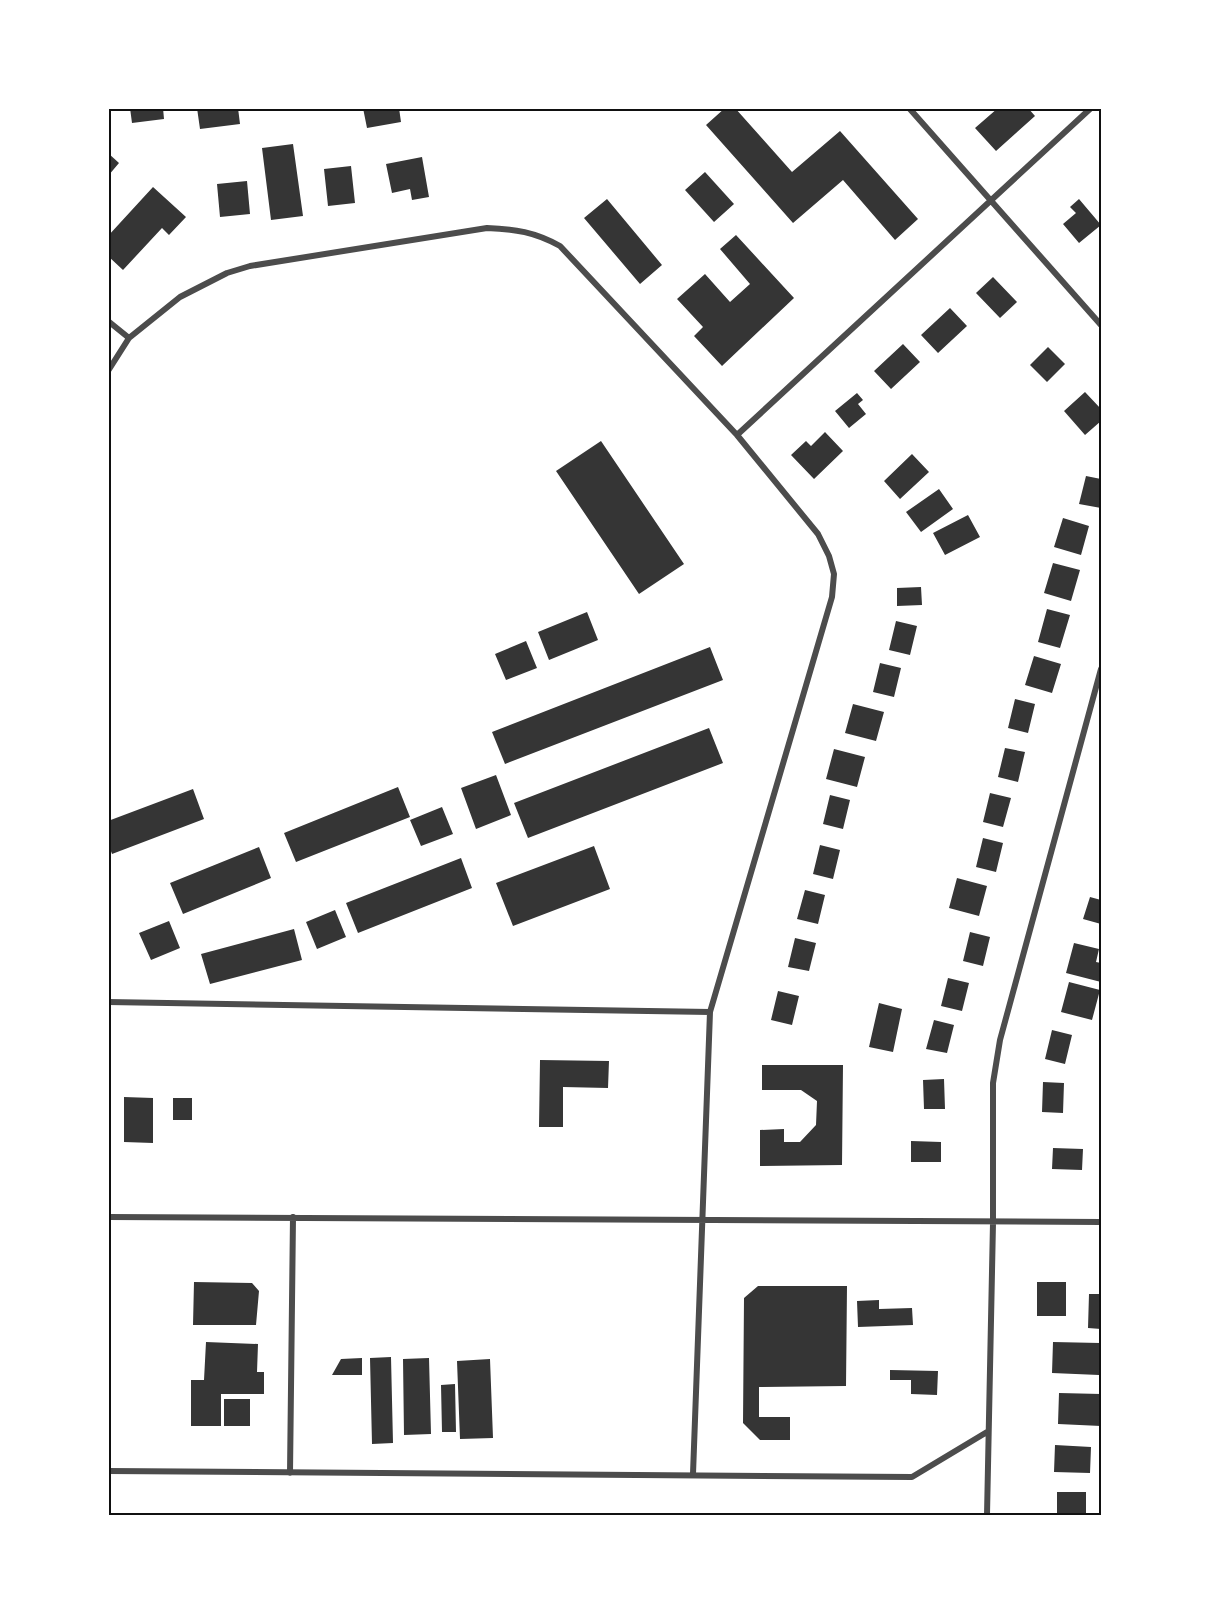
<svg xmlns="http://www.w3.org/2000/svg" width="1209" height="1623" font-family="'Crimson Pro',serif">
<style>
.building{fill:#353535}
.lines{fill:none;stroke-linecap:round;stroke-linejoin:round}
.minor{stroke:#4c4c4c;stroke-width:6}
.neatline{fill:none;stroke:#111;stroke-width:2}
</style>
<rect width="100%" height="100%" fill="#fff"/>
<path class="building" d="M 130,108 L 163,108 L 164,119 L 132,123 Z
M 197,108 L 238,108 L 240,124 L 200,129 Z
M 363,108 L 377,108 L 377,110 L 399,108 L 401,122 L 367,128 Z
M 725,108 L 735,108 L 792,172 L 840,131 L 918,219 L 895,240 L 843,180 L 793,223 L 706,125 Z
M 998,108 L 1028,108 L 1035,116 L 996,151 L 975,128 Z
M 293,144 L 303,216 L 271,220 L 262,148 Z
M 108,153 L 119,163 L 108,176 Z
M 422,157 L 429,197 L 412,200 L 410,189 L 392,193 L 386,164 Z
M 351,166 L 355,203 L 328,206 L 324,169 Z
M 705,172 L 734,204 L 714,222 L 685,190 Z
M 247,181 L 250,214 L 220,217 L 217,184 Z
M 153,187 L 186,217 L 169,235 L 162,228 L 123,270 L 108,256 L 108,236 Z
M 607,199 L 662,265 L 640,284 L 584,218 Z
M 1079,199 L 1101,225 L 1079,243 L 1063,224 L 1076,213 L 1070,207 Z
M 736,235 L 794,298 L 722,366 L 694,336 L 703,327 L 677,299 L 705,274 L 730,302 L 750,284 L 720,249 Z
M 993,277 L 1017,302 L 1000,318 L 976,293 Z
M 950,308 L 967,326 L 938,353 L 921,335 Z
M 903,344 L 920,362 L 891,389 L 874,371 Z
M 1048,347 L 1065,364 L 1047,382 L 1030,365 Z
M 1085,392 L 1101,409 L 1101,421 L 1085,435 L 1064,411 Z
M 857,393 L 863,400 L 858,404 L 866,414 L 849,428 L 835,411 Z
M 825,432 L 843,451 L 814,479 L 791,455 L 806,441 L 811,446 Z
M 601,441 L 684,564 L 639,594 L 556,471 Z
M 912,454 L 929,472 L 900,499 L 884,481 Z
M 1086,476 L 1101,479 L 1101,508 L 1079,504 Z
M 939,489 L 953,509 L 921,532 L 906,512 Z
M 968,515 L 980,537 L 945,555 L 933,533 Z
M 1063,518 L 1089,526 L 1081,555 L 1054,547 Z
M 1053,563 L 1080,570 L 1071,601 L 1044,593 Z
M 921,587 L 922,605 L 897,606 L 897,588 Z
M 1047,609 L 1070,615 L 1060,648 L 1038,642 Z
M 587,612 L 598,640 L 549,660 L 538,632 Z
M 896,621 L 917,626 L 910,655 L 889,650 Z
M 526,641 L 537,668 L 506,680 L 495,654 Z
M 710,647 L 723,680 L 505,764 L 492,732 Z
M 1034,656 L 1061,664 L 1052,693 L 1025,685 Z
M 880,663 L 901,668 L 894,697 L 873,692 Z
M 1015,699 L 1035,704 L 1028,733 L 1008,728 Z
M 853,704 L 884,712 L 876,741 L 845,733 Z
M 709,728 L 723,763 L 528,838 L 514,803 Z
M 1005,748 L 1025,752 L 1018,782 L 998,777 Z
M 834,749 L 865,757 L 857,787 L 826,779 Z
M 496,775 L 511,815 L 476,829 L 461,788 Z
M 398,787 L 410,817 L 296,862 L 284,833 Z
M 193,789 L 204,819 L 112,854 L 108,843 L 108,821 Z
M 990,793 L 1011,798 L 1003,827 L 983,822 Z
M 830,795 L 850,800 L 843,829 L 823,824 Z
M 442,807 L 453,834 L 421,846 L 410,820 Z
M 983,838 L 1003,843 L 996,872 L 976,867 Z
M 820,845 L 840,850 L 833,879 L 813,874 Z
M 594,846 L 610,889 L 513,926 L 496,883 Z
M 259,847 L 271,878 L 183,914 L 170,883 Z
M 461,858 L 472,888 L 358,933 L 346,903 Z
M 957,878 L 987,886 L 979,916 L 949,908 Z
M 805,890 L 825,895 L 818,924 L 797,919 Z
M 1090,897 L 1101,900 L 1101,924 L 1083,919 Z
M 335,910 L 346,937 L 317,949 L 306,922 Z
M 169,921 L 180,948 L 151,960 L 139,933 Z
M 294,929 L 302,960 L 210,984 L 201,954 Z
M 970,932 L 990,937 L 983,966 L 963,961 Z
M 795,938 L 816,943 L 809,971 L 788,967 Z
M 1074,943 L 1099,949 L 1096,962 L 1101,963 L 1101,982 L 1066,973 Z
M 948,978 L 969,983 L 962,1011 L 941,1006 Z
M 1069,982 L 1100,990 L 1092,1020 L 1061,1012 Z
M 778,991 L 799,996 L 792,1025 L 771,1020 Z
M 879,1003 L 902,1009 L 893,1052 L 869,1047 Z
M 934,1020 L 954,1025 L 947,1053 L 926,1049 Z
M 1052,1030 L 1072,1035 L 1065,1064 L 1045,1059 Z
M 540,1060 L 609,1061 L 608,1088 L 563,1087 L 563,1127 L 539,1127 Z
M 762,1065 L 843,1065 L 842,1165 L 760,1166 L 760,1130 L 784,1129 L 784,1142 L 800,1142 L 816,1125 L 817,1101 L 801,1090 L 762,1090 Z
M 944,1079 L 945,1109 L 924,1109 L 923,1080 Z
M 1043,1082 L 1064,1083 L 1063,1113 L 1042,1112 Z
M 124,1097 L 153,1098 L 153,1143 L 124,1142 Z
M 173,1098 L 192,1098 L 192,1120 L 173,1120 Z
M 911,1141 L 941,1142 L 941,1162 L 911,1162 Z
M 1053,1148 L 1083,1149 L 1082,1170 L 1052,1169 Z
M 194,1282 L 252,1283 L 259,1291 L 256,1325 L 193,1325 Z
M 1037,1282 L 1066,1282 L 1066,1316 L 1037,1316 Z
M 758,1286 L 847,1286 L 846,1386 L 759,1387 L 759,1417 L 790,1417 L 790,1440 L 760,1440 L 743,1423 L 744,1298 Z
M 1089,1294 L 1101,1294 L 1101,1329 L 1088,1328 Z
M 879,1300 L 879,1309 L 912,1308 L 913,1325 L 858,1327 L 857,1301 Z
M 206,1342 L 258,1344 L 257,1372 L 264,1372 L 264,1394 L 221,1394 L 221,1426 L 191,1426 L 191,1380 L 204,1380 Z
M 1053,1342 L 1100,1343 L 1099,1375 L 1052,1373 Z
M 391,1357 L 393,1443 L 372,1444 L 370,1358 Z
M 362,1358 L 362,1375 L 332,1375 L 341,1359 Z
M 429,1358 L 431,1434 L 404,1435 L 403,1359 Z
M 490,1359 L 493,1438 L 460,1439 L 457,1361 Z
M 890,1370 L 938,1371 L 937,1395 L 911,1394 L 911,1380 L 890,1380 Z
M 455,1384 L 456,1432 L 442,1432 L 441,1385 Z
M 1059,1393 L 1101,1394 L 1101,1426 L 1058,1424 Z
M 224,1399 L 250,1399 L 250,1426 L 224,1426 Z
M 1055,1445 L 1091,1447 L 1090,1473 L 1054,1472 Z
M 1057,1492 L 1086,1492 L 1086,1515 L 1057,1515 Z"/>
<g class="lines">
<path class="minor" d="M 909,108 L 1101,325
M 108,321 L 129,338
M 108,371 L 129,338 L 180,297 L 227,273 L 250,266 L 487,228 C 515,229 535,232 560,246 L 737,435 L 818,534 L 829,556 L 834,574 L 832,597 L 710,1012 L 693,1474
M 737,435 L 1091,108
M 108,1002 L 710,1012
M 108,1217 L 1101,1222
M 108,1471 L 912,1477 L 987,1432
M 290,1473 L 293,1217
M 987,1515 L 993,1223 L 993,1083 L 1000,1040 L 1101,669"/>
</g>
<rect width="1209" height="1623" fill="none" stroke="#ffffff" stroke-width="219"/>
<rect x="110" y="110" width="990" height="1404" class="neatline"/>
</svg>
